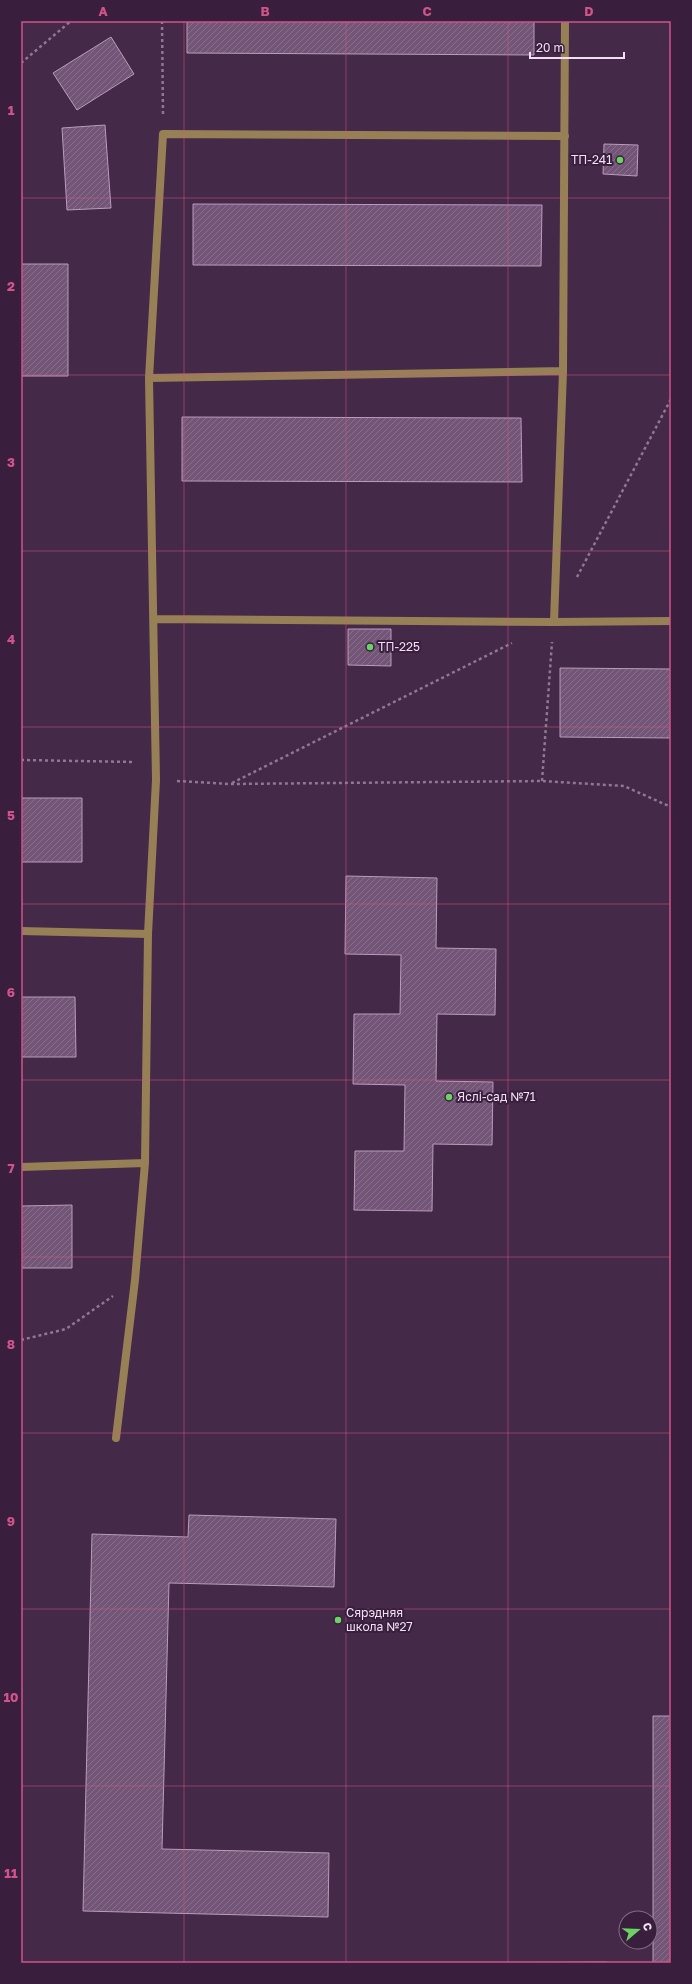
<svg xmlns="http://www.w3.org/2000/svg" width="692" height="1984" font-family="'Golos Text',sans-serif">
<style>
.building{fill:url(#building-hatch);stroke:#bb9bbf}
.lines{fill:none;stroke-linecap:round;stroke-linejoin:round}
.path{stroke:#8f7892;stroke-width:2.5;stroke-dasharray:3 3;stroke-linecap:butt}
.service{stroke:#978056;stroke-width:8}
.grid{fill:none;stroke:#d05489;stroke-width:1;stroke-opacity:0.55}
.poi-dot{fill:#6ad363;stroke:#391f3d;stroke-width:1.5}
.labels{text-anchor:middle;stroke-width:4;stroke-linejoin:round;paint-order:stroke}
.poi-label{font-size:12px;fill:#f1e0f3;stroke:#391f3d;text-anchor:start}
.neatline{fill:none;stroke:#d05489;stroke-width:1.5}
.grid-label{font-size:13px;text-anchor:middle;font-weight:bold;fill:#d05489}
</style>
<defs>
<pattern id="building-hatch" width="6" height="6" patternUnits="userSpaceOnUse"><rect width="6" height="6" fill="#735677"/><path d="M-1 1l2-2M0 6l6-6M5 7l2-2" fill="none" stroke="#876e8b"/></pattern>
</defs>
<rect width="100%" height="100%" fill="#442948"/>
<path class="building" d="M 187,21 L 534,21 L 534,55 L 187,53 Z
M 111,37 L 134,74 L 77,110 L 53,73 Z
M 105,125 L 111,208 L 67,210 L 62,128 Z
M 604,144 L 638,145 L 637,176 L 603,174 Z
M 193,204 L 542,205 L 541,266 L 193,265 Z
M 21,264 L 68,264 L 68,376 L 21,376 Z
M 182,417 L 521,418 L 522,482 L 182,481 Z
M 348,629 L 391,629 L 391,666 L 348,665 Z
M 560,668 L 671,669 L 671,738 L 560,737 Z
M 21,798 L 82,798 L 82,862 L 21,862 Z
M 346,876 L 437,878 L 436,948 L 496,949 L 495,1015 L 437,1014 L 436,1081 L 493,1082 L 492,1145 L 433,1144 L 432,1211 L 354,1210 L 355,1151 L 404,1151 L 405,1085 L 353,1084 L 354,1014 L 400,1014 L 401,955 L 345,954 Z
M 21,997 L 75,997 L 76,1057 L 21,1057 Z
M 72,1205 L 72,1268 L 21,1268 L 21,1206 Z
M 189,1515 L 336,1519 L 334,1587 L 169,1583 L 162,1849 L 329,1853 L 328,1917 L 83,1911 L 92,1534 L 188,1537 Z
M 653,1716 L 671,1716 L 671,1963 L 653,1963 Z
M 607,1962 L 607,1963 L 465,1963 Z"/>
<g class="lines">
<path class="path" d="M 162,21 L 163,114
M 21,63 L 71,21
M 577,577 L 671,399
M 21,760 L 135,762
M 177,781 L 230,784 L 542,781 L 624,786 L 671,807
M 542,781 L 552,642
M 232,783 L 512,643
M 21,1340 L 66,1329 L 113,1296"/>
<path class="service" d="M 149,378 L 563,371
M 154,619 L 554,622 L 563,371 L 565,21
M 554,622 L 671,621
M 21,931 L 148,934
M 21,1167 L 145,1163
M 116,1438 L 135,1280 L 145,1163 L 148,934 L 156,780 L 149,378 L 163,134 L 565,136"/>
</g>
<path class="grid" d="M 184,21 L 184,1963M 346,21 L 346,1963M 508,21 L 508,1963M 21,198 L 671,198M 21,375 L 671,375M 21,551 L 671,551M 21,727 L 671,727M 21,904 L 671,904M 21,1080 L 671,1080M 21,1257 L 671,1257M 21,1433 L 671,1433M 21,1609 L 671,1609M 21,1786 L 671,1786"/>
<g class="poi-dot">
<circle cx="620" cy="160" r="4"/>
<circle cx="370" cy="647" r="4"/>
<circle cx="449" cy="1097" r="4"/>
<circle cx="338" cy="1620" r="4"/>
</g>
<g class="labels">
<g class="poi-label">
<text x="612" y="164" text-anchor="end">ТП-241</text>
<text x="378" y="651">ТП-225</text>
<text x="457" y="1101">Яслі-сад №71</text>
<text x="346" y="1617">Сярэдняя<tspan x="346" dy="14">школа №27</tspan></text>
</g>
</g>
<rect width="692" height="1984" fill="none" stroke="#391f3d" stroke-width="44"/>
<g transform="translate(638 1930) rotate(71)"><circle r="19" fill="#391f3d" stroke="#836c86"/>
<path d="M0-3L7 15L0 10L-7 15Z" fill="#6ad363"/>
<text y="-6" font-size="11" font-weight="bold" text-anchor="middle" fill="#f1e0f3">С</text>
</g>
<path d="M530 52v6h94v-6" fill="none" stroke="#f1e0f3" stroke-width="2"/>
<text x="536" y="52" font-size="12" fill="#f1e0f3" stroke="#391f3d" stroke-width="3" paint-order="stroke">20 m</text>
<rect x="22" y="22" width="648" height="1940" class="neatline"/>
<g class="grid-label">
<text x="103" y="16">A</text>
<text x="265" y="16">B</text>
<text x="427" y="16">C</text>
<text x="589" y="16">D</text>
<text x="11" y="115">1</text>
<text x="11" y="291">2</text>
<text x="11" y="467">3</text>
<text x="11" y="644">4</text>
<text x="11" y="820">5</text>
<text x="11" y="997">6</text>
<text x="11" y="1173">7</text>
<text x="11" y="1349">8</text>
<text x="11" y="1526">9</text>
<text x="11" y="1702">10</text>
<text x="11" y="1878">11</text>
</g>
</svg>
